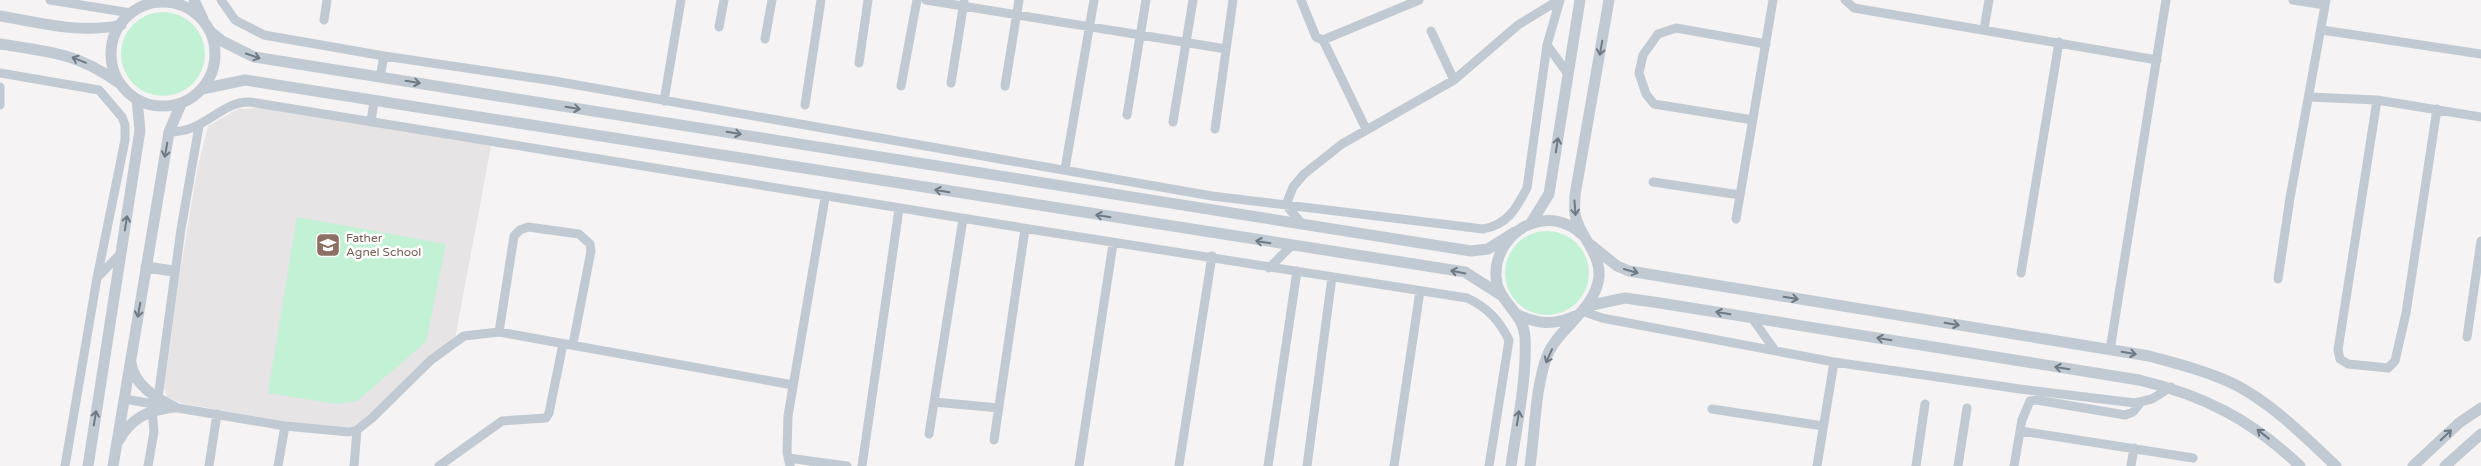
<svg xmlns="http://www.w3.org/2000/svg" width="2481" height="466" font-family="'Varela Round',sans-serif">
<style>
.education{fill:#e6e4e5}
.green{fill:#c3f1d5}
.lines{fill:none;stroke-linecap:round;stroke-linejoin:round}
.minor{stroke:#c1cad2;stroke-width:9}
.tertiary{stroke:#c1cad2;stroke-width:11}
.oneway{stroke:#6e7983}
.labels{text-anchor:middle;stroke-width:5;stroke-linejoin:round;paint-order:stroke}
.education-label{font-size:12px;fill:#785e54;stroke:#fff;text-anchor:start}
</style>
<rect width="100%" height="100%" fill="#f5f3f3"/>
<path class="education" d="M 262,108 L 491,146 L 455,339 L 357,426 L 343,428 L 308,425 L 253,416 L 181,403 L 167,397 L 164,388 L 180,272 L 197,171 L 208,126 L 238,109 Z"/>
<path class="green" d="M121 54a42 42 0 1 1 84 0a42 42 0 1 1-84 0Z
M 297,217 L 446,244 L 426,342 L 357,401 L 336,404 L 268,393 Z
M1505 273a42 42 0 1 1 84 0a42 42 0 1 1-84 0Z"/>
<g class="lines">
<path class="minor" d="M 50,0 L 131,13
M 221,0 L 235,20 L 264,35 L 384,56
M 926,0 L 1226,49
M 1301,0 L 1316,37 L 1323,40 L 1419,0
M 1845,0 L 1854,8 L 2157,60
M 2293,0 L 2325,5
M 324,20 L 327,0
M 719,27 L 724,0
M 1984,29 L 1989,0
M 2322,30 L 2481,54
M 1431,31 L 1454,80
M 765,39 L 772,0
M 1323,40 L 1366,129
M 1547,45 L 1568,74
M 859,63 L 868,0
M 0,73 L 99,90 L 122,117 L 125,125 L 125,140 L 97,278 L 65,466
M 380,77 L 384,56 L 554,81 L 1212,196 L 1483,229 C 1507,225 1516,209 1527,188 L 1547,45 L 1560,0
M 951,83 L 964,2
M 901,86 L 917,0
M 1005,86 L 1019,0
M 0,87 L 0,105
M 2309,97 L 2377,100 L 2481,117
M 2377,100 L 2338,350 L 2340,359 L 2348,364 L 2388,368 L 2395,361 L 2406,313 L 2437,109
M 664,101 L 681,0
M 805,105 L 821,0
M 1127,115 L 1146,0
M 1753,120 L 1654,104 L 1646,94 L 1639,73 L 1643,55 L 1658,34 L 1676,28 L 1766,44
M 371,122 L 374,101
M 1173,122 L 1193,0
M 1215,129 L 1233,0
M 169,132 C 205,133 220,101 250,102 C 655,169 1061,235 1467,298 C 1487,307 1499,320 1509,340 L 1489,466
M 1065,169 L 1094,0
M 1653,182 L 1740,195
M 1736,219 L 1773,0
M 1302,224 L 1286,205 L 1293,187 L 1304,174 L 1342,144 L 1454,80 L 1518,25 L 1559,0
M 1269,268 L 1291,246
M 2021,273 L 2059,42
M 97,278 L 121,253
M 2278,279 L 2290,198 L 2326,0
M 1582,311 L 1602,318 L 1834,362 L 2020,389 L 2135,403 L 2152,399 L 2171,387
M 1752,318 L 1774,349
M 499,332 L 514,236 L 520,230 L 528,227 L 579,234 L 590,244 L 591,251 L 573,344
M 2467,337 L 2481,241
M 2110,350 L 2166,0
M 158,398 L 181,229 L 199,126
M 124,399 L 285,426 L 349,432 L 357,430 L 372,418 L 431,360 L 464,336 L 499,332 L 793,385
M 934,402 L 999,408
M 1712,409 L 1823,426
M 2021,431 L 2193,458
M 929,434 L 963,219
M 994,440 L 1025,229
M 788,458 L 847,466
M 1179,465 L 1212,256
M 148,466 L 154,432 L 152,410
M 209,466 L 217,414
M 278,466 L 285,426
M 354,466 L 357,430
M 439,466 L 502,421 L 546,418 L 549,413 L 563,344
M 790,466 L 787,452 L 788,416 L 825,198
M 862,466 L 899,209
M 1079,466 L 1113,244
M 1268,466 L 1297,271
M 1307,466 L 1332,277
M 1394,466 L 1420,291
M 1817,466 L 1834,362
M 1916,466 L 1925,404
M 1958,466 L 1967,408
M 2014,466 L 2022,420 L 2030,401 L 2037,400 L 2125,415 L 2133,412 L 2141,402
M 2131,466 L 2134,448"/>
<path class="tertiary" d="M 194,0 L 203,19
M111 54a52 52 0 1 1 104 0a52 52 0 1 1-104 0Z
M 0,16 C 41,23 80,34 121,25
M 211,32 L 222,41 L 254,57 L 1471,251 L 1488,249 L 1515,232
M 0,44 C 50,52 77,53 119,83
M 202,89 L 245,80 L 1465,272 L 1501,295
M 1531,223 L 1549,194 L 1580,0
M 1591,245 L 1617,266 L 1629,271 L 2149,356 C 2178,364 2207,371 2234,384 C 2273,404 2304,436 2336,466
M 146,267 L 174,271
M 1587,306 L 1625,298 L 1660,303 L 2139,380 C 2203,395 2252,420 2300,466
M 1516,314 C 1537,324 1553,326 1575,316
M 131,363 C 134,385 156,398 174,407
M 119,440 C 132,417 149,410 174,407
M 88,466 L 140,130 L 137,100
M 113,466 L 169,132 L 181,104
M 1511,466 C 1517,423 1527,380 1525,337 C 1524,313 1497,301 1496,277 C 1494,239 1533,209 1568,225 C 1574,227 1579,232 1584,236
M 1530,466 C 1535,432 1535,388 1547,356 C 1559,327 1595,310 1599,277 C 1601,252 1579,237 1575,214 C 1574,208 1575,201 1575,195 L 1609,0
M 2413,466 L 2459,423 L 2481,408
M 2445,466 L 2481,434"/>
</g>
<defs><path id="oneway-shaft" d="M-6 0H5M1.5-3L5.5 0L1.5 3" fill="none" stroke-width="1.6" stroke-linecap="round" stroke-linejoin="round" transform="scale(1.25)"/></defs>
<g class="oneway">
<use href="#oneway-shaft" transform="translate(1601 48) rotate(100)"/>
<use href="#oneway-shaft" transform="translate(253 56) rotate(19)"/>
<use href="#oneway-shaft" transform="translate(79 60) rotate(-158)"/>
<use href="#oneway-shaft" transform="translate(413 82) rotate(9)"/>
<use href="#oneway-shaft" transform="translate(573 108) rotate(9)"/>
<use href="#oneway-shaft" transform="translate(734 133) rotate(9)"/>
<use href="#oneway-shaft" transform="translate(1557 145) rotate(-81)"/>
<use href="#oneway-shaft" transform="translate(166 150) rotate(100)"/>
<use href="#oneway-shaft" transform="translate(942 191) rotate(-171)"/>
<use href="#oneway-shaft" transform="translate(1575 208) rotate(86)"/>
<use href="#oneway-shaft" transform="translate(1103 216) rotate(-171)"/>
<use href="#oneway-shaft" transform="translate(126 223) rotate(-81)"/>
<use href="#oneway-shaft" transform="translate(1263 242) rotate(-171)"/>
<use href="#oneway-shaft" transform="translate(1631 271) rotate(16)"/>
<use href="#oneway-shaft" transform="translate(1458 272) rotate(-168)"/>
<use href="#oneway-shaft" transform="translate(1791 298) rotate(9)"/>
<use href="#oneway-shaft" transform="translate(139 310) rotate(100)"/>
<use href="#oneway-shaft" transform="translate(1723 313) rotate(-171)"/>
<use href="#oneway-shaft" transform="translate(1952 324) rotate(9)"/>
<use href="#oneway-shaft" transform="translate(1884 339) rotate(-171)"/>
<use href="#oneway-shaft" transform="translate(2129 353) rotate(9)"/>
<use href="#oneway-shaft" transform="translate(1549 356) rotate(114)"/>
<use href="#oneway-shaft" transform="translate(2062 368) rotate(-171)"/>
<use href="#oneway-shaft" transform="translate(95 418) rotate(-81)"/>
<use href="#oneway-shaft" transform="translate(1518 418) rotate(-81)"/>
<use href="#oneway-shaft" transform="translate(2263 434) rotate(-142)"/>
<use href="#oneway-shaft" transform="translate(2446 435) rotate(-44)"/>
</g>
<defs>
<symbol id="school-square" viewBox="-11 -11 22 22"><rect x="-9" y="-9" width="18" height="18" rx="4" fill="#8d6e63" stroke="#fff"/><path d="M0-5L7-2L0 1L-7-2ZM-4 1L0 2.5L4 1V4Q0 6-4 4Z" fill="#fff"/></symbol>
</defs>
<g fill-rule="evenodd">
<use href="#school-square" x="314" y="231" width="28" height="28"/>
</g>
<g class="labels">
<g class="education-label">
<text x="346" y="242">Father<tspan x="346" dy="14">Agnel School</tspan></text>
</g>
</g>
</svg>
